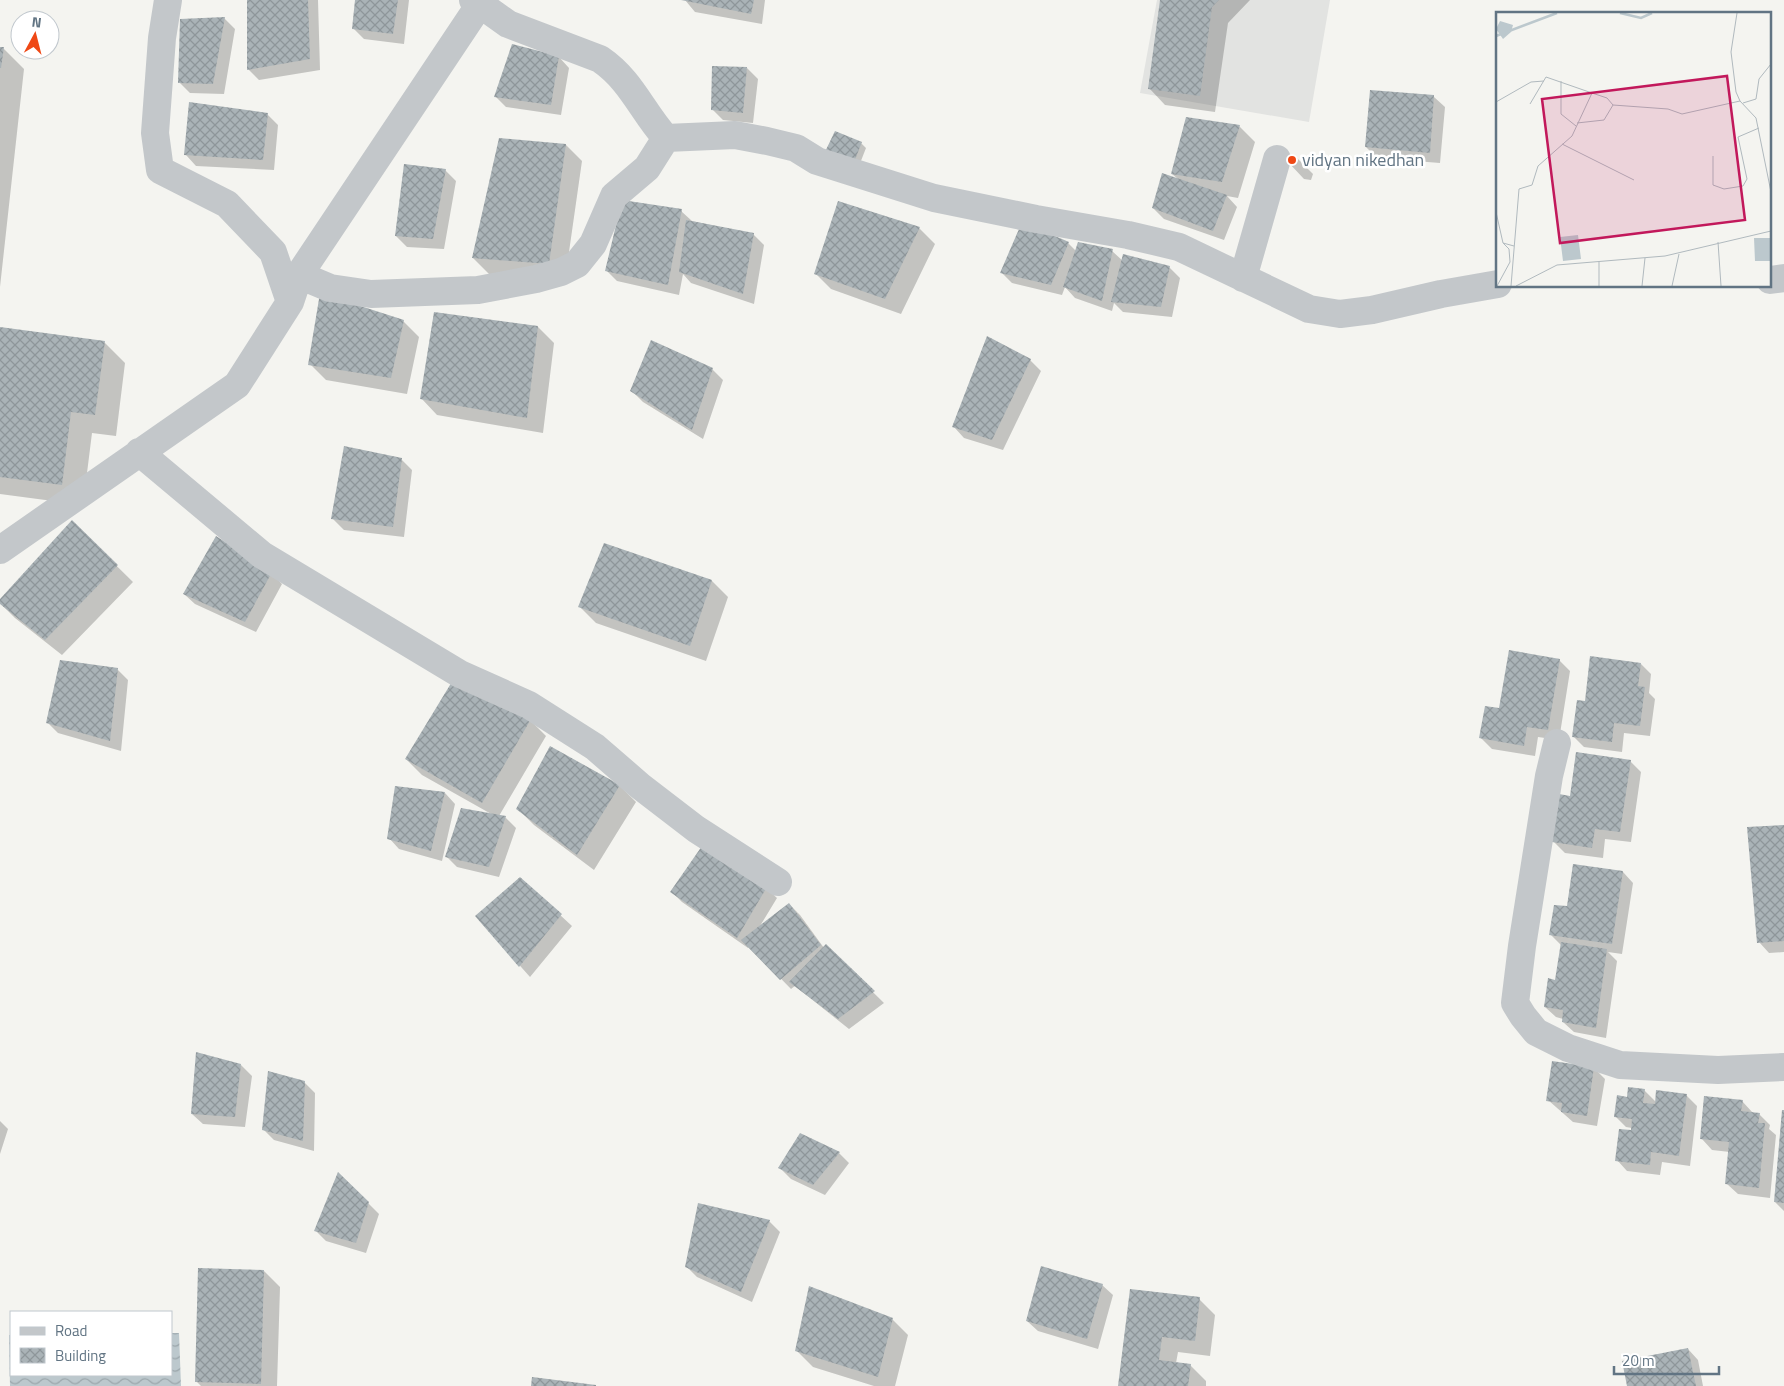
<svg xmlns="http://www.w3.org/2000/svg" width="1784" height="1386" font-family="'Titillium Web',sans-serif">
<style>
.built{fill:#e2e3e1}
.water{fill:url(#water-waves)}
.shadow{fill:#0003}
.building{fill:url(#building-cross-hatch)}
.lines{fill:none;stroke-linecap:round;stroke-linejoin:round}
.street{stroke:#c3c7ca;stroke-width:28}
.poi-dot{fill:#ef4815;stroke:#fff;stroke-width:2}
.labels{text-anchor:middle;stroke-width:5;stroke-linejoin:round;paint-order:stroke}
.poi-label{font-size:18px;fill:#617483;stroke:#fff;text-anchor:start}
.inset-river{fill:none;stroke:#bcc8cd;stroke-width:2.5}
.inset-road{fill:none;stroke:#b0b9be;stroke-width:1}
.view{fill:#c2185b;fill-opacity:0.15;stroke:#c2185b;stroke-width:2.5}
.inset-edge{fill:none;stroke:#617483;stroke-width:2.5}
</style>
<defs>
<pattern id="water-waves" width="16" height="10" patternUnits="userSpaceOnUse" patternTransform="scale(1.25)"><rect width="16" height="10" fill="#bcc8cd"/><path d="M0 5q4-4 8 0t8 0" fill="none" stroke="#9ca7ac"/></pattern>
<pattern id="building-cross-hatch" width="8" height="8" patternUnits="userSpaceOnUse" patternTransform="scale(1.25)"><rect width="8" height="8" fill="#aab3b7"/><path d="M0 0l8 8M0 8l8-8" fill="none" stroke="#8e969a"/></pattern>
</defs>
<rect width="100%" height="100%" fill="#f4f4f0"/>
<path class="built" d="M 1157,0 L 1330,0 L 1309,122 L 1140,93 Z"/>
<path class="water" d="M 171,1333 L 179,1333 L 181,1386 L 10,1386 L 9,1335 L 11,1335 L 11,1375 L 171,1375 Z"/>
<path class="shadow" d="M 248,0 L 318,0 L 320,70 L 259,80 L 248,69 Z
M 357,0 L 409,0 L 404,44 L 364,39 L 353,28 Z
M 685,0 L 765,0 L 762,24 L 695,12 Z
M 1162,0 L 1250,0 L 1228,23 L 1215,112 L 1165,105 L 1149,88 Z
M 224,18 L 235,29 L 224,94 L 190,93 L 179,82 Z
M 0,48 L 3,48 L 24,69 L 0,287 Z
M 559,57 L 569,68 L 561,115 L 506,107 L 495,96 Z
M 747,68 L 758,79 L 753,123 L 723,120 L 712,109 Z
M 1371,91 L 1434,97 L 1445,107 L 1440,163 L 1377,158 L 1366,147 Z
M 267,114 L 278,125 L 274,170 L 196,166 L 186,155 Z
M 1239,126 L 1255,142 L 1238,198 L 1227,196 L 1237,207 L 1224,240 L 1164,219 L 1153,208 L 1178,179 L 1172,174 Z
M 836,133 L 861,143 L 866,148 L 857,171 Z
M 500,139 L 566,145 L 582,161 L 565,280 L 489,274 L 473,258 Z
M 1297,158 L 1313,174 L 1311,180 L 1304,179 L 1288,162 Z
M 445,170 L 456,181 L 444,249 L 407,247 L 396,236 Z
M 681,211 L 692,221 L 753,234 L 764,245 L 754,304 L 691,283 L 683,274 L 679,295 L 617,281 L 606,270 Z
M 919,228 L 935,244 L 901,314 L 831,289 L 815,273 Z
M 1068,243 L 1076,251 L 1112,251 L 1123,261 L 1169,267 L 1180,278 L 1172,317 L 1123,312 L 1114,303 L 1112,311 L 1075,298 L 1065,287 L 1062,295 L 1012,283 L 1002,273 Z
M 403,321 L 419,337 L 407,394 L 326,380 L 310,364 Z
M 538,327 L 554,343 L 543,433 L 437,415 L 421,398 Z
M 0,329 L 104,342 L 125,363 L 116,436 L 92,433 L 83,505 L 0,494 Z
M 1030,360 L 1041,371 L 1003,450 L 964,438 L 954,427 Z
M 712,369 L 723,380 L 703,439 L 643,402 L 632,391 Z
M 401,459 L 412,470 L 404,537 L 344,530 L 333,519 Z
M 72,522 L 133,582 L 62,655 L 15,618 L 0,603 L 0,600 Z
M 271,573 L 282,584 L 256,632 L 195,604 L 184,594 Z
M 712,581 L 728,597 L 706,661 L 596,623 L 580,607 Z
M 1559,660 L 1570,671 L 1559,740 L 1538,737 L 1535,756 L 1492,749 L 1481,738 L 1500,710 Z
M 1641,664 L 1651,674 L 1649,693 L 1655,699 L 1650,736 L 1624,733 L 1622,752 L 1584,747 L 1573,736 L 1586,703 Z
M 117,669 L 128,680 L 121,751 L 58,733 L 48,723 Z
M 530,720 L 546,736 L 499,816 L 505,817 L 516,828 L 499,877 L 457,867 L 447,857 L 493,815 L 422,775 L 406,759 Z
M 1630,761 L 1641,772 L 1631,842 L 1605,839 L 1603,858 L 1565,853 L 1554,842 L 1571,798 Z
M 620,786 L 636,802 L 594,870 L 534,825 L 518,809 Z
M 445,793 L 455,804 L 442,861 L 399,849 L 389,838 Z
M 1784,826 L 1784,952 L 1769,953 L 1759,942 Z
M 1623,872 L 1633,883 L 1622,954 L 1608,952 L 1617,961 L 1606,1038 L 1574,1032 L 1563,1022 L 1563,1019 L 1556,1017 L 1545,1007 L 1556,981 L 1562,946 L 1551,935 L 1568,908 Z
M 520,878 L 572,926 L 530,977 L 476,916 Z
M 766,888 L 777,898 L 760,926 L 789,904 L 800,915 L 824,948 L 826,946 L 884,1003 L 849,1029 L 795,986 L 791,989 L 749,946 L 748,948 L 682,902 L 671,891 Z
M 241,1065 L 252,1076 L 245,1127 L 203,1124 L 192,1114 Z
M 1594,1068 L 1605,1079 L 1597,1126 L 1573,1122 L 1548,1100 Z
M 304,1082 L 315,1093 L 314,1151 L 274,1140 L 264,1130 Z
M 1644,1090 L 1656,1102 L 1687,1096 L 1697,1106 L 1690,1166 L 1662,1162 L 1660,1175 L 1627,1171 L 1617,1160 L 1632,1128 L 1626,1127 L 1616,1117 L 1628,1098 Z
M 1742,1101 L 1753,1113 L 1759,1114 L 1770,1125 L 1769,1129 L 1776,1135 L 1770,1198 L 1738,1194 L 1727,1184 L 1730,1152 L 1712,1150 L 1702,1139 Z
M 1784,1111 L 1784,1211 L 1775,1202 Z
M 0,1121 L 8,1129 L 0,1154 Z
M 839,1153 L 849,1163 L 825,1195 L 791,1179 L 780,1168 Z
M 339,1174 L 379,1214 L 366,1253 L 326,1241 L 315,1230 Z
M 769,1221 L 780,1232 L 752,1302 L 697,1277 L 687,1267 Z
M 264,1271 L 280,1287 L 277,1386 L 201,1386 L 197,1382 Z
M 1102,1285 L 1113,1295 L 1098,1349 L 1038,1331 L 1027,1321 Z
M 1131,1291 L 1199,1299 L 1215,1315 L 1210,1356 L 1178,1352 L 1176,1363 L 1190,1365 L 1206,1381 L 1206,1386 L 1120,1386 Z
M 892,1319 L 908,1335 L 895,1386 L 874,1386 L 813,1367 L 797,1351 Z
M 1688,1349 L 1698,1360 L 1703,1386 L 1628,1386 Z"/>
<path class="building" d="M 247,0 L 308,0 L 310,59 L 247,70 Z
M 355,0 L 398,0 L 393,34 L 352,29 Z
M 681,0 L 754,0 L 751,14 Z
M 1160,0 L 1219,0 L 1212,7 L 1200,96 L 1148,89 Z
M 225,17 L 213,84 L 178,83 L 180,19 Z
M 512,44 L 559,56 L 551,105 L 494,97 Z
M 0,47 L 4,47 L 1,68 L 0,68 Z
M 712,66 L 747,67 L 743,113 L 711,110 Z
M 1370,90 L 1434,95 L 1430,153 L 1365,147 Z
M 189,102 L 268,113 L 263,160 L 184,155 Z
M 1186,117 L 1240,125 L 1222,182 L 1171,174 Z
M 835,131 L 862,142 L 852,167 L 823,156 Z
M 499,138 L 566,144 L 549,264 L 472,258 Z
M 1287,156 L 1297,157 L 1295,164 L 1287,163 Z
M 404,164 L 446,169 L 433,239 L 395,236 Z
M 1162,173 L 1227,195 L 1213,231 L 1152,208 Z
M 622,200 L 682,209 L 668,285 L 605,271 Z
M 838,201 L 920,227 L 885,299 L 814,274 Z
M 686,220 L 754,233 L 743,294 L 679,272 Z
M 1022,222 L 1069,242 L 1051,285 L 1000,273 Z
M 1078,242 L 1113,249 L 1102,301 L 1063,287 Z
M 1123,254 L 1170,266 L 1161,307 L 1111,302 Z
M 320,293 L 404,320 L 391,378 L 308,365 Z
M 434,312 L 538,326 L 527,418 L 420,399 Z
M 0,327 L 105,341 L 95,415 L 71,412 L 62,485 L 0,477 Z
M 987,336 L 1031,359 L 992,440 L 952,427 Z
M 651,340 L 713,368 L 692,430 L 630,391 Z
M 344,446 L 402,458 L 393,527 L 331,519 Z
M 72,520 L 118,565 L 45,640 L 0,604 L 0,599 Z
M 216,536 L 272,572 L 245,622 L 183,594 Z
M 604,543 L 712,580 L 690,646 L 578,607 Z
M 1509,650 L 1560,659 L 1548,730 L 1527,727 L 1524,746 L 1479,738 L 1485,706 L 1499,708 Z
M 1590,656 L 1641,663 L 1638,686 L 1645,687 L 1640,726 L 1614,723 L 1612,742 L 1572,737 L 1577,700 L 1585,701 Z
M 60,660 L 118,668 L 110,741 L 46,723 Z
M 453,680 L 531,719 L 482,803 L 405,759 Z
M 550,746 L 620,785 L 577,855 L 516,809 Z
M 1576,752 L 1631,760 L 1620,832 L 1595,829 L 1592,848 L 1552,842 L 1559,794 L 1570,796 Z
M 395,786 L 445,792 L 431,851 L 387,839 Z
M 461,808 L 506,816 L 489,867 L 445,857 Z
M 1784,825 L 1784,941 L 1757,943 L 1747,827 Z
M 702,846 L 767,887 L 737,938 L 670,892 Z
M 1573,864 L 1623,871 L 1612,944 L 1549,935 L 1554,905 L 1567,906 Z
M 520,877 L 562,914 L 519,967 L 475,916 Z
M 789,903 L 821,945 L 780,980 L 741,940 Z
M 1561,942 L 1607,949 L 1596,1028 L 1562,1022 L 1563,1010 L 1544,1007 L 1548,978 L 1555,980 Z
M 826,944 L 875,991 L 838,1019 L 789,982 Z
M 196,1052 L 241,1064 L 235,1117 L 191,1114 Z
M 1552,1061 L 1594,1067 L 1587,1116 L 1561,1112 L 1562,1103 L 1546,1101 Z
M 268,1071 L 305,1081 L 303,1141 L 262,1130 Z
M 1628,1087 L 1645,1089 L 1643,1103 L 1655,1104 L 1656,1090 L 1687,1094 L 1679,1156 L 1651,1152 L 1650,1165 L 1615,1161 L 1619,1129 L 1631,1130 L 1632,1119 L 1614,1117 L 1617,1095 L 1627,1097 Z
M 1704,1096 L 1743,1100 L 1741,1111 L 1760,1113 L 1758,1123 L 1765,1123 L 1759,1188 L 1725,1184 L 1729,1142 L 1700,1139 Z
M 1782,1110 L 1784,1110 L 1784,1203 L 1774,1202 Z
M 800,1133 L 840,1152 L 813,1185 L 778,1168 Z
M 338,1172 L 369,1202 L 356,1243 L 314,1231 Z
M 698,1203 L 770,1220 L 741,1292 L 685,1267 Z
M 1041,1266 L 1103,1284 L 1087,1339 L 1026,1321 Z
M 198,1268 L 264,1270 L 261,1384 L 195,1382 Z
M 809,1286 L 893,1318 L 878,1377 L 795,1351 Z
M 1130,1289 L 1200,1297 L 1195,1341 L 1162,1337 L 1159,1360 L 1191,1364 L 1188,1386 L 1118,1386 Z
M 1688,1348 L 1696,1386 L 1627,1386 L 1622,1361 Z
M 532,1377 L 596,1385 L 596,1386 L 531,1386 Z"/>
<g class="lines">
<path class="street" d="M 168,0 L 162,38 L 155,133 L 160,170 L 227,204 L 273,252 L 290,302
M 480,4 L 508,24 L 600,59 C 632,81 641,110 666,138 L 735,135 L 767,141 L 796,148 L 817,161 L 934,198 L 1036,219 L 1128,235 L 1179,247 L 1309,309 L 1340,314 L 1372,310 L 1441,294 L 1498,284
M 299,275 L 330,288 L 371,294 L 478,290 L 536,279 L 561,272 L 577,264 L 593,244 L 614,196 L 647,168 L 666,138
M 1243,278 L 1277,159
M 1770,280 L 1784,278
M 139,452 L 262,555 L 460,674 L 529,705 L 595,747 L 640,786 L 696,829 L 778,882
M 0,550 L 237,385 L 290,302 L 299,275 L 480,4 L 473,0
M 1557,743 L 1549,776 L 1522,946 L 1515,1003 L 1523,1016 L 1536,1032 L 1568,1048 L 1620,1065 L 1718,1070 L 1784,1067"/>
</g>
<circle class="poi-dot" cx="1292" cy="160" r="5"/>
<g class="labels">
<g class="poi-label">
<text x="1302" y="166">vidyan nikedhan</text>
</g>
</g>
<g transform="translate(1496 12)">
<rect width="275" height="275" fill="#f4f4f0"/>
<path d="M 4,9 L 17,13 L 15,20 L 7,27 L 0,17 ZM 82,223 L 85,247 L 67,249 L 64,225 ZM 258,226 L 275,226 L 275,249 L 259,249 Z" fill="#bcc8cd"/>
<path class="inset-river" d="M 124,1 L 145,6 L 156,1M 0,24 L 61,1"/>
<path class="inset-road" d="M 241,1 L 235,40 L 240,80 L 244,89 L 260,106 L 275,180M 65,69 L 65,102 L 80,114M 96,81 L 111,86 L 117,93 L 172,97 L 186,102 L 244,89M 0,90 L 35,70 L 48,69M 247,91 L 260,87 L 263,67 L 275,52M 81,111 L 108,108 L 117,93M 66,132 L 138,168M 217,144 L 217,173 L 228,177 L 247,174 L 251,167 L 242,125 L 263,116M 0,200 L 7,231 L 18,234M 222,230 L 225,274M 103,249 L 103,274M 1,274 L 14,250 L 13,237 L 7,231M 15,274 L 23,177 L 36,173 L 42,154 L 76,124 L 96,81 L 50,65 L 34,92M 20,274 L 61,253 L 169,244 L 275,219M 146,274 L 149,246M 176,274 L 183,242"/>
<path class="view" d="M 231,64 L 249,208 L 64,231 L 46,87 Z"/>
<rect width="275" height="275" class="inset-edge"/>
</g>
<rect x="10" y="1311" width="162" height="65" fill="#ffffff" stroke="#c0c7cd"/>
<rect x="20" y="1327" width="25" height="8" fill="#c3c7ca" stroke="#c0c7cd"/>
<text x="55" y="1336" font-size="15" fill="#617483">Road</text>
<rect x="20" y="1348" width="25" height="15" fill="url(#building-cross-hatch)" stroke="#c0c7cd"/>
<text x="55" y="1361" font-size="15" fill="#617483">Building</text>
<g transform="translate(35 35) rotate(7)"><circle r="24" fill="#ffffff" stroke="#c0c7cd"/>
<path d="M0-4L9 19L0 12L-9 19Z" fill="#ef4815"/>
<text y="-8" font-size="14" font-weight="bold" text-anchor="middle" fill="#617483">N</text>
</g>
<path d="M1614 1366v8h105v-8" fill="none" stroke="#617483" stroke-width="2.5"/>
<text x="1622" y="1366" font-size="15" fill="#617483" stroke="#ffffff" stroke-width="4" paint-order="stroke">20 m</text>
</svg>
